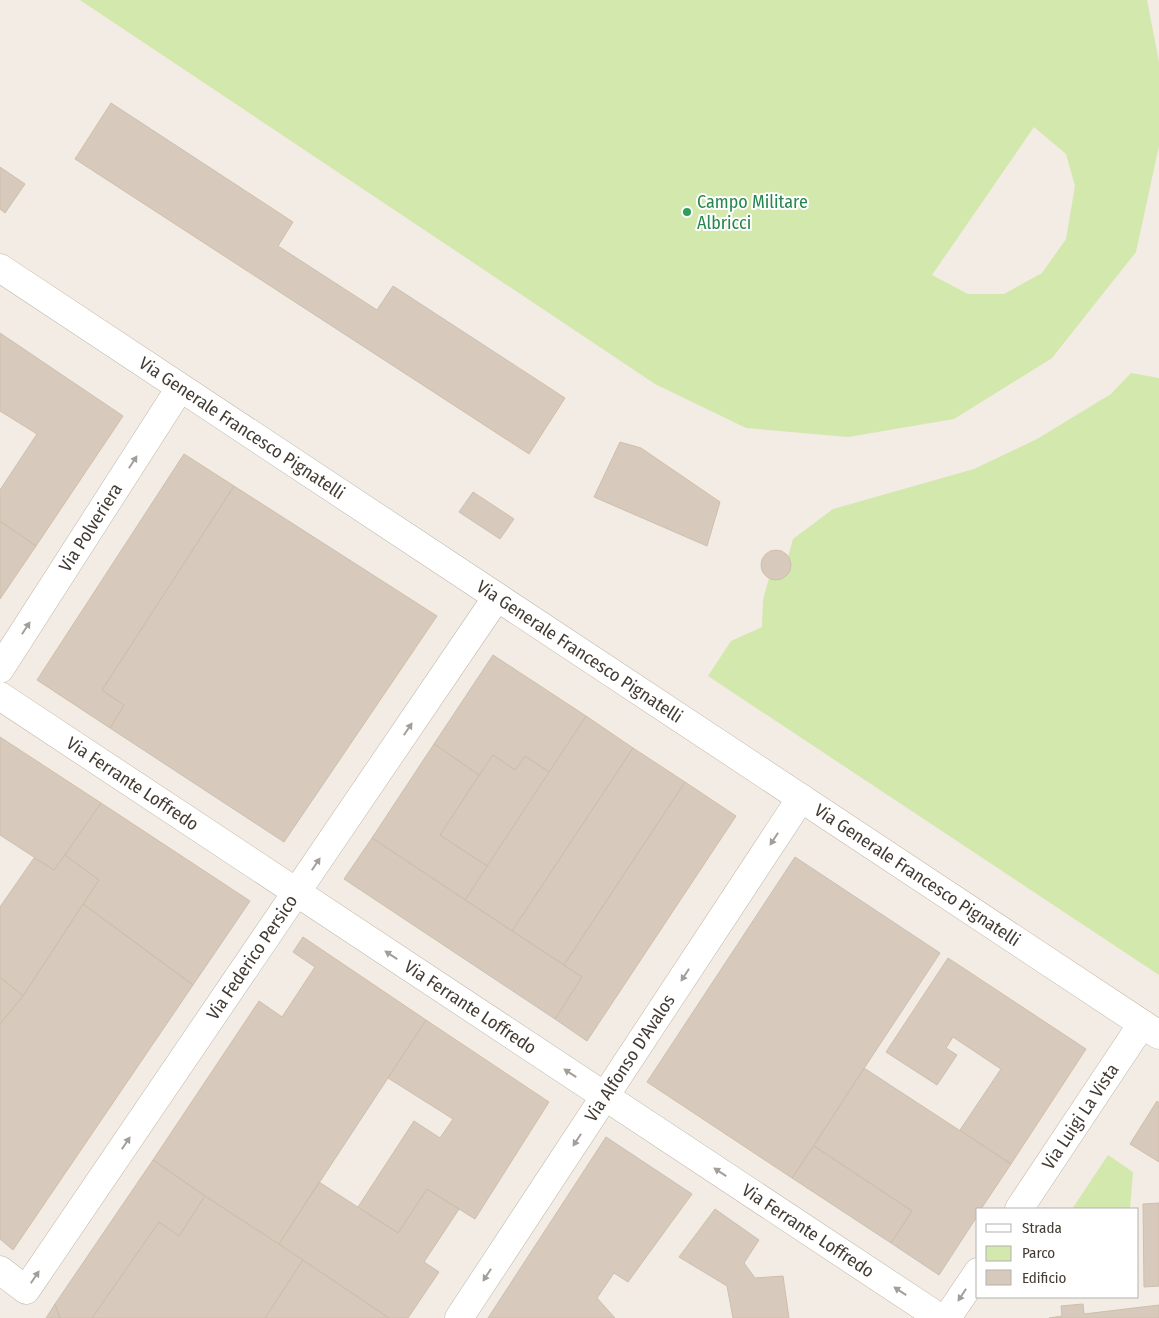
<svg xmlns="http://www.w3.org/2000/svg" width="1159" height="1318" font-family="'Fira Sans Condensed',sans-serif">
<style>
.park{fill:#d3e8ac;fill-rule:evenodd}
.building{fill:#d7cabc;stroke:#cfbeac}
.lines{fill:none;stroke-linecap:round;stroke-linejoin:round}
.minor-casing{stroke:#c1b6aa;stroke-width:29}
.minor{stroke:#fff;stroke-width:28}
.oneway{fill:#a29e9a}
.leisure-dot{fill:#2e9e5b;stroke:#fff;stroke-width:2}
.labels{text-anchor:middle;stroke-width:4;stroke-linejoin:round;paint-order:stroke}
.leisure-label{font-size:18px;fill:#27864d;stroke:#fff;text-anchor:start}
.street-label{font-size:18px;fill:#443c34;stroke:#fff}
</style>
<rect width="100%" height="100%" fill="#f2ece4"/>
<path class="park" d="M 80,0 L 1147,0 L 1159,62 L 1159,146 L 1136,252 L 1052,358 L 954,419 L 848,437 L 746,428 L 655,384 ZM 1034,127 L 1066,154 L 1075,186 L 1066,239 L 1042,273 L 1004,294 L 968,294 L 932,275 Z
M 1131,373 L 1159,378 L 1159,975 L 708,676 L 731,641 L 762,627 L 763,600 L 769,578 L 777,580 L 786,577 L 791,566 L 788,557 L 793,539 L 833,509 L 974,469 L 1037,439 L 1111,394 Z
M 1108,1155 L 1133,1172 L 1130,1209 L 1072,1209 Z"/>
<path class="building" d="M 111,103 L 293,222 L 278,246 L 377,310 L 393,286 L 565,398 L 529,454 L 75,159 Z
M 0,167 L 25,184 L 5,213 L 0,209 Z
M 0,333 L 123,416 L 36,546 L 0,521 L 0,490 L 37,434 L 0,411 Z
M 620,442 L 641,448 L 720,502 L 707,546 L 594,497 Z
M 184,454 L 234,486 L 102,690 L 124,705 L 110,728 L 37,680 Z
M 234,486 L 437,616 L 284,842 L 110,728 L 124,705 L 102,690 Z
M 473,492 L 514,519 L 500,539 L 459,512 Z
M 0,521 L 36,546 L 0,599 Z
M761 565a15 15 0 1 1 30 0a15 15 0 1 1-30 0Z
M 493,655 L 586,716 L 549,772 L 525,756 L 515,770 L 493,755 L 479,775 L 434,744 Z
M 586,716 L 633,748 L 512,931 L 465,900 Z
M 0,737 L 101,803 L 54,870 L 0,835 Z
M 434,744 L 479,775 L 440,835 L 487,866 L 465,900 L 372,838 Z
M 633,748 L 685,782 L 564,965 L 512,931 Z
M 493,755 L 515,770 L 525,756 L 549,772 L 487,866 L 440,835 Z
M 685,782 L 736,816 L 587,1041 L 555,1019 L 582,977 L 564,965 Z
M 101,803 L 250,901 L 193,985 L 83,904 L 99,880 L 65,855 Z
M 372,838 L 582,977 L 555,1019 L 344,879 Z
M 65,855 L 99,880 L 23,996 L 0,977 L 0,907 L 34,858 L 54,870 Z
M 795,857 L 940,953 L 792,1178 L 647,1082 Z
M 83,904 L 193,985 L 13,1250 L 0,1239 L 0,1024 L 23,996 Z
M 303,937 L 426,1020 L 279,1244 L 205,1196 L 153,1160 L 259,1001 L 282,1017 L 315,967 L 293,952 Z
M 948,958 L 1086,1049 L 1011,1164 L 960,1130 L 1001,1069 L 953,1037 L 946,1048 L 957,1055 L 937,1085 L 886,1052 Z
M 0,977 L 23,996 L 0,1024 Z
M 426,1020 L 549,1102 L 475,1219 L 427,1189 L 398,1233 L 358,1207 L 414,1121 L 440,1138 L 453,1119 L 388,1078 Z
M 864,1068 L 1011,1164 L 981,1209 L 978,1209 L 978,1215 L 939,1275 L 891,1243 L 912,1211 L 814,1146 Z
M 1157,1101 L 1159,1103 L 1159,1162 L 1130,1144 Z
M 606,1137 L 692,1194 L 628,1282 L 614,1273 L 597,1298 L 615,1318 L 488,1318 Z
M 814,1146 L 912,1211 L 891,1243 L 792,1178 Z
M 153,1160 L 205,1196 L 179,1236 L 159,1222 L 92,1318 L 60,1318 L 55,1304 Z
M 319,1182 L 398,1233 L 427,1189 L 459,1209 L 424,1262 L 439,1272 L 408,1318 L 389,1318 L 279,1244 Z
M 205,1196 L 303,1260 L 265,1318 L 92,1318 L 159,1222 L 179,1236 Z
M 1159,1203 L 1159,1286 L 1144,1287 L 1143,1204 Z
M 715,1209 L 759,1240 L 744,1263 L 755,1278 L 783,1276 L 789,1318 L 733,1318 L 727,1286 L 679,1257 Z
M 303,1260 L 389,1318 L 265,1318 Z
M 55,1304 L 60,1318 L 46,1318 Z
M 1083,1304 L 1084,1314 L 1159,1305 L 1159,1318 L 1049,1318 L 1062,1316 L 1061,1306 Z"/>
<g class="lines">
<defs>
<g id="minor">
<path id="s1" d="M 0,268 L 1159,1035"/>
<path id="s2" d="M 0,669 L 180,388"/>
<path id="s3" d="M 0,696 L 940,1318"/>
<path id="s4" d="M 1019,1209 L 1142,1024"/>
<path id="s5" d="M 0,1270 L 26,1290 L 497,597"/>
<path id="s6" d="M 459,1318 L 801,798"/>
<path d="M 947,1318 L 978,1272"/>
</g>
</defs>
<use href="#minor" class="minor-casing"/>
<use href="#minor" class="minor"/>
</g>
<defs><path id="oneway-solid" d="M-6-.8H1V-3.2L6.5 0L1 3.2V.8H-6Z" transform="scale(1.25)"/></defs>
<g class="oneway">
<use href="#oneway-solid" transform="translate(133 462) rotate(-57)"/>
<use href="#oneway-solid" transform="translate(26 628) rotate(-57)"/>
<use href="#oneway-solid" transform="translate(408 729) rotate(-56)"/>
<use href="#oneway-solid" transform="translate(774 839) rotate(123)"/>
<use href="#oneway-solid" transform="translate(316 864) rotate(-56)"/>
<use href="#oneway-solid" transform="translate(391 955) rotate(-147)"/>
<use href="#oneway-solid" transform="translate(685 975) rotate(123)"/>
<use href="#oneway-solid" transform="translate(570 1073) rotate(-147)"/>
<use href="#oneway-solid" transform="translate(577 1140) rotate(123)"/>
<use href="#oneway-solid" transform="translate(126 1143) rotate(-56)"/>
<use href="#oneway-solid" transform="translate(720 1172) rotate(-147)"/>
<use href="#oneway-solid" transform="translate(487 1275) rotate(123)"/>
<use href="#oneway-solid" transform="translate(35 1277) rotate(-56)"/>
<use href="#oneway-solid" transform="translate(900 1291) rotate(-147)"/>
<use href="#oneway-solid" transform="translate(962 1295) rotate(123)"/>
</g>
<circle class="leisure-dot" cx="687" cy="212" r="5"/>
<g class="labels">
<g class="leisure-label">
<text x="697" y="208">Campo Militare<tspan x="697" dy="21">Albricci</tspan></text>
</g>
<g class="street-label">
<text dy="6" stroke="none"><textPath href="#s1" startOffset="290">Via Generale Francesco Pignatelli</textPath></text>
<text dy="6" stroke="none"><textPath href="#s2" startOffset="168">Via Polveriera</textPath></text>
<text dy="6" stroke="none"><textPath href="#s1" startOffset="695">Via Generale Francesco Pignatelli</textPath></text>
<text dy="6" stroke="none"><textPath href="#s3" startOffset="159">Via Ferrante Loffredo</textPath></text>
<text dy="6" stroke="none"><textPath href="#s1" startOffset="1100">Via Generale Francesco Pignatelli</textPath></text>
<text dy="6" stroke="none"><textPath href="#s5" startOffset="435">Via Federico Persico</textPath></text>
<text dy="6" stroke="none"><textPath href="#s3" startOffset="564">Via Ferrante Loffredo</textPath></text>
<text dy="6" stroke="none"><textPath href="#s6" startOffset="311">Via Alfonso D'Avalos</textPath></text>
<text dy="6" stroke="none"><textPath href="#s4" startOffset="111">Via Luigi La Vista</textPath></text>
<text dy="6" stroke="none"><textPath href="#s3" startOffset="969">Via Ferrante Loffredo</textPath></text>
</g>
</g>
<rect x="976" y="1208" width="162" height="90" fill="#ffffff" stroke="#b4b1ae"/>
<rect x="986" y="1224" width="25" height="8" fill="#ffffff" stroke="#b4b1ae"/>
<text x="1022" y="1233" font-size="15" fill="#443c34">Strada</text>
<rect x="986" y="1246" width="25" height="15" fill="#d3e8ac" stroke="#b4b1ae"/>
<text x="1022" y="1258" font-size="15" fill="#443c34">Parco</text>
<rect x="986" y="1270" width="25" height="15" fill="#d7cabc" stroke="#b4b1ae"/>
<text x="1022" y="1283" font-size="15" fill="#443c34">Edificio</text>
</svg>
